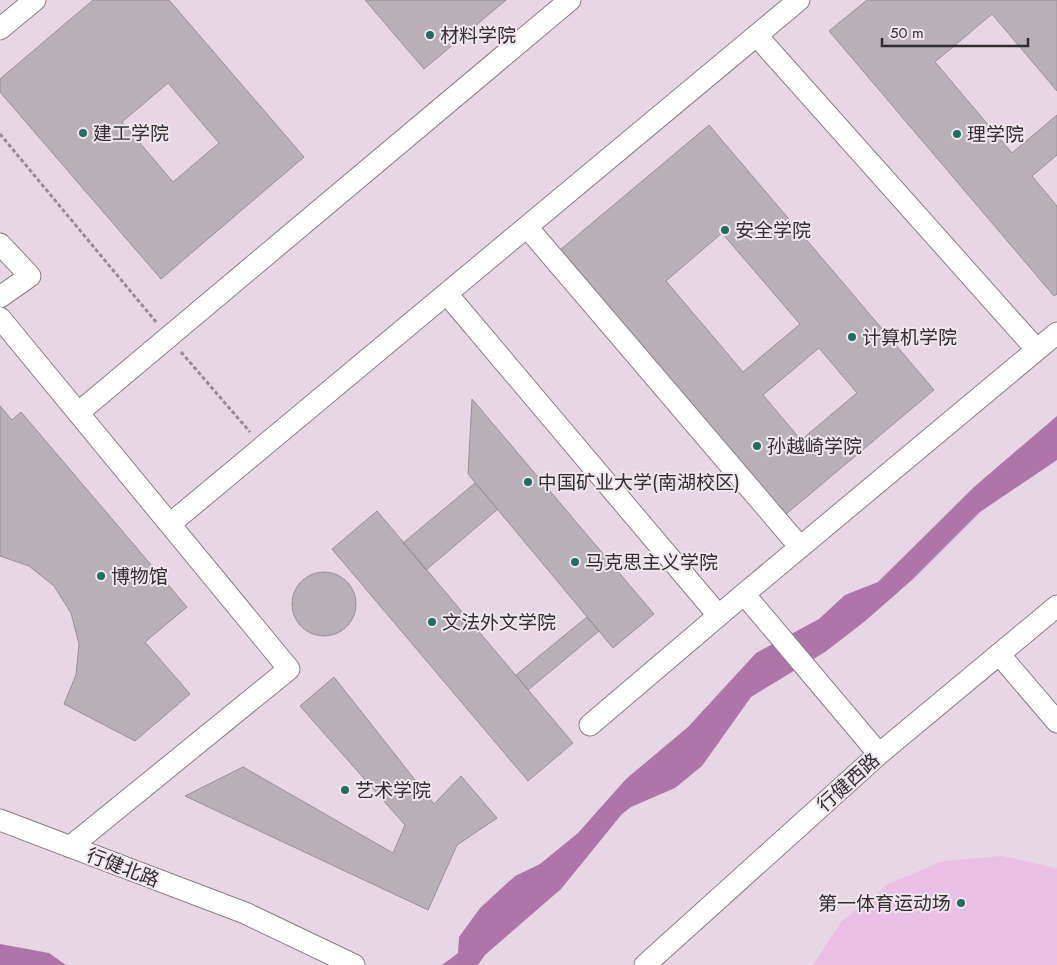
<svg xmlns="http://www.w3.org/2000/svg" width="1057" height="965" font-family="Jost,'Noto Sans SC',sans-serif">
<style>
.built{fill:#e7d7e4}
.green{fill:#ebc0e5}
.water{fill:#af75a8}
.building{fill:#b8afb7;stroke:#988f97;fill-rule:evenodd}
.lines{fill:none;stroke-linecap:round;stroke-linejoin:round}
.minor-casing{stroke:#887f86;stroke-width:23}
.path{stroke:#938d92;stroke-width:3;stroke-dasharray:4 2.5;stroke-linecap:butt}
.minor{stroke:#fff;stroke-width:21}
.poi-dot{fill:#256c61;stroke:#f0e6ee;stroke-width:2}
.labels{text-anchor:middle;stroke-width:4;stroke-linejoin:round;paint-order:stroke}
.poi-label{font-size:19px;fill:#312e31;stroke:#f0e6ee;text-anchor:start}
.street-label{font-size:19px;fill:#312e31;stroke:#f0e6ee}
</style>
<rect width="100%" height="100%" fill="#f0e6ee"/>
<path class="built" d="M 0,0 L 1057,0 L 1057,965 L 0,965 Z"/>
<path class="green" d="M 1002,856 L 1057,868 L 1057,965 L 813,965 L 841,922 L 888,884 L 943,861 Z"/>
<path class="water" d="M 1057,416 L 1057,460 L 1054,462 L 980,512 L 912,580 L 864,622 L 825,652 L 751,697 L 702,766 L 675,788 L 631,807 L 622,814 L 561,889 L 485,955 L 478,965 L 442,965 L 458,953 L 459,937 L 480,908 L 515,876 L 540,864 L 578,833 L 626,779 L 688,727 L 756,653 L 819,619 L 845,595 L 878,582 L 974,487 Z
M 0,944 L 49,953 L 66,965 L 0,965 Z"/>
<path class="building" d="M 93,0 L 169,0 L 304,157 L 161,279 L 0,92 L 0,79 ZM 168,83 L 219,143 L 173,182 L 122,122 Z
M 365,0 L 506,0 L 424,69 Z
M 867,0 L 1057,0 L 1057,91 L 992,14 L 935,62 L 1012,153 L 1057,115 L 1057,155 L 1032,176 L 1057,206 L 1057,294 L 1054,296 L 829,31 Z
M 709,125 L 934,390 L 785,515 L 560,250 ZM 722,233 L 800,324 L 743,372 L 666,281 ZM 819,348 L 857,393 L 801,440 L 763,395 Z
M 472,399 L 654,614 L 613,648 L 468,474 Z
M 0,406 L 12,420 L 21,412 L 187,607 L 145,642 L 190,694 L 135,741 L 64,704 L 76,675 L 79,644 L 71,613 L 54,586 L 29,566 L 0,556 Z
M 475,483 L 498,509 L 426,570 L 403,543 Z
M 377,511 L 573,743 L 528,781 L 332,549 Z
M292 604a32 32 0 1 1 64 0a32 32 0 1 1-64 0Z
M 587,617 L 599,631 L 528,690 L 516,675 Z
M 334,677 L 434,804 L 461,776 L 497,818 L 457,845 L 428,910 L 185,796 L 243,767 L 393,853 L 405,825 L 300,706 Z"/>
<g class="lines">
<defs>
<path id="minor" d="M 0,29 L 35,0
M 757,36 L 1037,350
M 527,227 L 800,547
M 0,244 L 30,276 L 0,297
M 447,294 L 718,615
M 0,318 L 289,669 L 70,847
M 78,413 L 570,0
M 170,524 L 799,0
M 744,594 L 879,754
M 999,654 L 1057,722
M 590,725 L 744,594 L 1057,333
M 0,820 L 245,913 L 354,965
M 645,965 L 879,754 L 1057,606"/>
</defs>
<use href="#minor" class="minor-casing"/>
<path class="path" d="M 0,134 L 156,322
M 181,352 L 250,432"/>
<use href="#minor" class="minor"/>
</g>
<g class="poi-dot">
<circle cx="430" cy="35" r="5"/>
<circle cx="83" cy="133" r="5"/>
<circle cx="957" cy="134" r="5"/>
<circle cx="725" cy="230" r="5"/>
<circle cx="852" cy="337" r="5"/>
<circle cx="757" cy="446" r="5"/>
<circle cx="528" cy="482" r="5"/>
<circle cx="575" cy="562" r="5"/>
<circle cx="101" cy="576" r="5"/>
<circle cx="432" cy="622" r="5"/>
<circle cx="345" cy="790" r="5"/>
<circle cx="961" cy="903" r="5"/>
</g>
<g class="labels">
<g class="poi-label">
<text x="440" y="42">材料学院</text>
<text x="93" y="140">建工学院</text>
<text x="967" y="141">理学院</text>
<text x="735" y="237">安全学院</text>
<text x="862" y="344">计算机学院</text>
<text x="767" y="453">孙越崎学院</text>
<text x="538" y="489">中国矿业大学(南湖校区)</text>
<text x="585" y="569">马克思主义学院</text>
<text x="111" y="583">博物馆</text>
<text x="442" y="629">文法外文学院</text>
<text x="355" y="797">艺术学院</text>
<text x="951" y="910" text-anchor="end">第一体育运动场</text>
</g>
<g class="street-label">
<text transform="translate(848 782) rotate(-42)" y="7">行健西路</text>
<text transform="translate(123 867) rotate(21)" y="7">行健北路</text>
</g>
</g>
<path d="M882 38v8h146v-8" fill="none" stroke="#312e31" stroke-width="2.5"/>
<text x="890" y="38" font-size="15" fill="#312e31" stroke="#f0e6ee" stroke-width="4" paint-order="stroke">50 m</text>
</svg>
